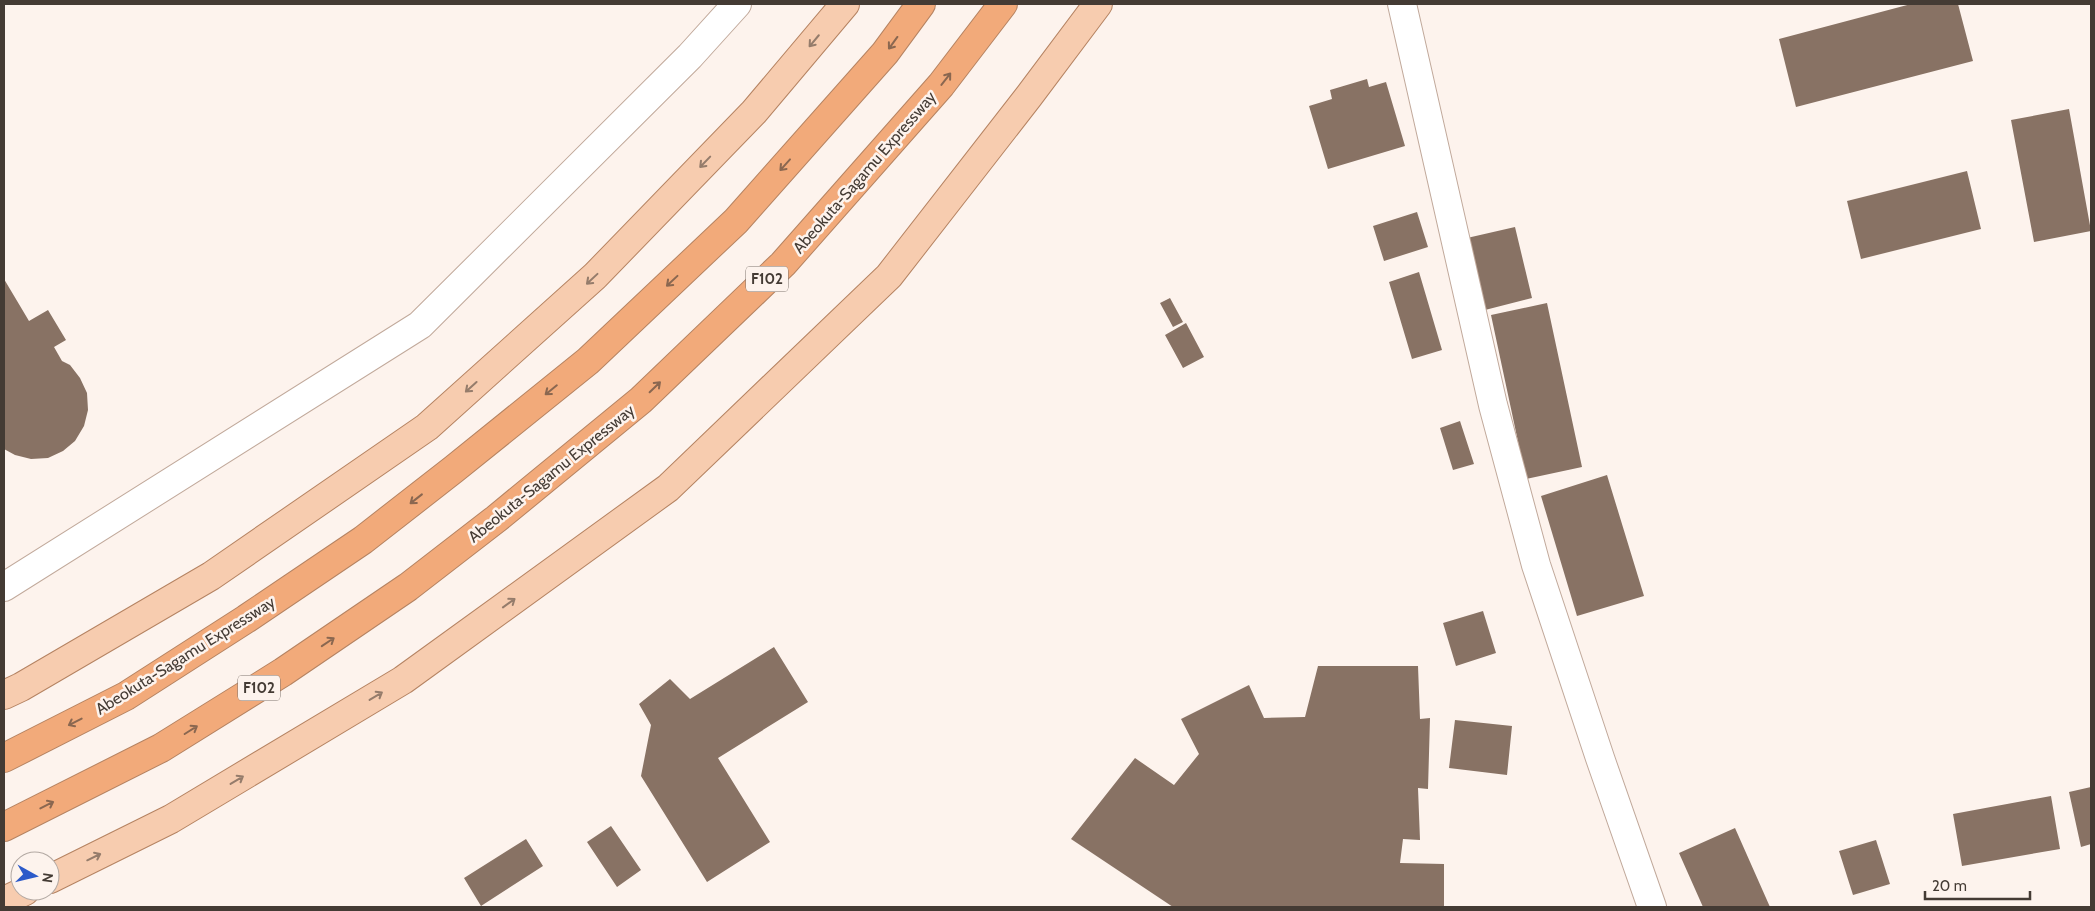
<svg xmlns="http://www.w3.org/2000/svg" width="2095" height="911" font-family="Cabin,sans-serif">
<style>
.building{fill:#887264}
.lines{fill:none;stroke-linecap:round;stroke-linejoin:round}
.street-casing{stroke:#c1a99b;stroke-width:30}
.primary-casing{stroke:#b58362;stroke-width:30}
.highway-casing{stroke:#b58362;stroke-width:30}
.street{stroke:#fff;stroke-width:28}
.primary{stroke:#f7ccaf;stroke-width:28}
.highway{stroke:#f2aa7a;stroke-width:28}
.oneway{stroke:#957c6b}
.oneway2{stroke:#8a6750}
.labels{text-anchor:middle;stroke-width:5;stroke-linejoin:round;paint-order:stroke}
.shield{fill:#fdf3ed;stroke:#7c726c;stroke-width:1}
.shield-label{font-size:15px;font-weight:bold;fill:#443b34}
.street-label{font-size:16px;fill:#443b34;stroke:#fdf3ed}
</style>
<rect width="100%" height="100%" fill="#fdf3ed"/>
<path class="building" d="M 1911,4 L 1958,4 L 1973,61 L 1796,107 L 1779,39 Z
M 1367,79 L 1369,87 L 1386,82 L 1405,146 L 1328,169 L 1309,106 L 1332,99 L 1330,90 Z
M 2069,109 L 2091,231 L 2034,242 L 2011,120 Z
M 1967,171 L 1981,229 L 1861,259 L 1847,201 Z
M 1417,212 L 1428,247 L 1384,261 L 1373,226 Z
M 1515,227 L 1532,298 L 1485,310 L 1467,238 Z
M 1419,272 L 1442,350 L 1412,359 L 1389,282 Z
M 4,279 L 29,321 L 48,310 L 66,340 L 54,347 L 62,361 L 70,365 L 80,378 L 87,393 L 88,410 L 84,426 L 75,441 L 63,451 L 48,458 L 31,459 L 15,455 L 4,449 Z
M 1170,298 L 1183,322 L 1173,327 L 1160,303 Z
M 1547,303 L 1582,467 L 1526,479 L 1491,315 Z
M 1186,323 L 1204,357 L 1183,368 L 1165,335 Z
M 1460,421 L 1474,464 L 1453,470 L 1440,428 Z
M 1607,475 L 1644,596 L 1577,616 L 1541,496 Z
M 1483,611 L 1496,653 L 1456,666 L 1443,623 Z
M 774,647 L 808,702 L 718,758 L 770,842 L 707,882 L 641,776 L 651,725 L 639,704 L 670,679 L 690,699 Z
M 1318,666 L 1418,666 L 1420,719 L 1430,718 L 1428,789 L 1418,788 L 1420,840 L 1403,839 L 1400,863 L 1444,864 L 1444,907 L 1173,907 L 1071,839 L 1135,758 L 1174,785 L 1199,754 L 1181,719 L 1249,685 L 1264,718 L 1305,717 Z
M 1455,720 L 1512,726 L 1507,775 L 1449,768 Z
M 2091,787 L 2091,844 L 2081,847 L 2069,792 Z
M 2051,796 L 2060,849 L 1962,866 L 1953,814 Z
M 611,826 L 641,870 L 617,887 L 587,842 Z
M 1735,828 L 1770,907 L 1703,907 L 1679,853 Z
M 526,839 L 543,866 L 481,906 L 464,878 Z
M 1876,840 L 1890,884 L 1853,895 L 1839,851 Z"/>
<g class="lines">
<defs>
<path id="street" d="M 1402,4 L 1493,405 L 1536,565 L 1600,758 L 1652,907
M 4,587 L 420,325 L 690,56 L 737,4"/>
<path id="primary" d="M 4,695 L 21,687 L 211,576 L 427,427 L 595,276 L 754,112 L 845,4
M 50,879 L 171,819 L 403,680 L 668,488 L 889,276 L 1029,96 L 1098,4
M 4,901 L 25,891"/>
<path id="highway" d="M 4,758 L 126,696 L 246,619 L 363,540 L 454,469 L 588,361 L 736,221 L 885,53 L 921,4
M 4,827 L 161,748 L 283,672 L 408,587 L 496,519 L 641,400 L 783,264 L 941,85 L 1003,4"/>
</defs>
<use href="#street" class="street-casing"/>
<use href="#primary" class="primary-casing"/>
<use href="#highway" class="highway-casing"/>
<use href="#street" class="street"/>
<use href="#primary" class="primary"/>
<use href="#highway" class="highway"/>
</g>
<defs><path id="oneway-shaft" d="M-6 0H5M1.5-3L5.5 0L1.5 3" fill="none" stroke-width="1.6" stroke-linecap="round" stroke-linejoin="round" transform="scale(1.25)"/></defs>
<g class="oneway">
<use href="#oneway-shaft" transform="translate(814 41) rotate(130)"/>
<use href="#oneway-shaft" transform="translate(705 162) rotate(134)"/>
<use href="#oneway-shaft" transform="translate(592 279) rotate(137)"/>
<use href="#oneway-shaft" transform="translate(471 387) rotate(138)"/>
<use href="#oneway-shaft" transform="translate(509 603) rotate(-36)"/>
<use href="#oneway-shaft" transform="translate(376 696) rotate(-31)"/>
<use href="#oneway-shaft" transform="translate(237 780) rotate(-31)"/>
<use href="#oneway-shaft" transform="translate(94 857) rotate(-26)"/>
</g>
<g class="oneway2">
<use href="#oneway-shaft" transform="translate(893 43) rotate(126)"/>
<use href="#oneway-shaft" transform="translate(946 79) rotate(-52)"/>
<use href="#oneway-shaft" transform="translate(785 165) rotate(132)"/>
<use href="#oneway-shaft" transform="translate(672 281) rotate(137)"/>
<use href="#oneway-shaft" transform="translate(655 387) rotate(-44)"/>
<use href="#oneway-shaft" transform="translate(551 390) rotate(141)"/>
<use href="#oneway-shaft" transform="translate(416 499) rotate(142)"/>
<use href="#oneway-shaft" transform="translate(328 642) rotate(-34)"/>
<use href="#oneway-shaft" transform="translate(75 722) rotate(153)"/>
<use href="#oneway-shaft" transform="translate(191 730) rotate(-32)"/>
<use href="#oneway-shaft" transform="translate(47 805) rotate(-27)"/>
</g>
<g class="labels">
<g class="shield">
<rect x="746" y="266.5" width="42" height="25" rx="4"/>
<rect x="238" y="675.5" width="42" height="25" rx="4"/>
</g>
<g class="shield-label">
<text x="767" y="284">F102</text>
<text x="259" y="693">F102</text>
</g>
<g class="street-label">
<text transform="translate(864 172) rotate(-49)" y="6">Abeokuta-Sagamu Expressway</text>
<text transform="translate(551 473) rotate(-39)" y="6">Abeokuta-Sagamu Expressway</text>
<text transform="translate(185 655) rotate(-32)" y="6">Abeokuta-Sagamu Expressway</text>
</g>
</g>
<rect width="2095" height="911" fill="none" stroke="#443b34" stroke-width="10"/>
<g transform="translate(35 876) rotate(98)"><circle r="24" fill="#fdf3ed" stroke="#b3a9a3"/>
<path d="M0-4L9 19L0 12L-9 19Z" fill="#2c5ac9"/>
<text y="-8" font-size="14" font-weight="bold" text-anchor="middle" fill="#443b34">N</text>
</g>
<path d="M1925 891v8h105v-8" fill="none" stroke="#443b34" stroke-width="2.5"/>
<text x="1932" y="891" font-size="15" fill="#443b34" stroke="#fdf3ed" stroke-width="4" paint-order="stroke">20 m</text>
</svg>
